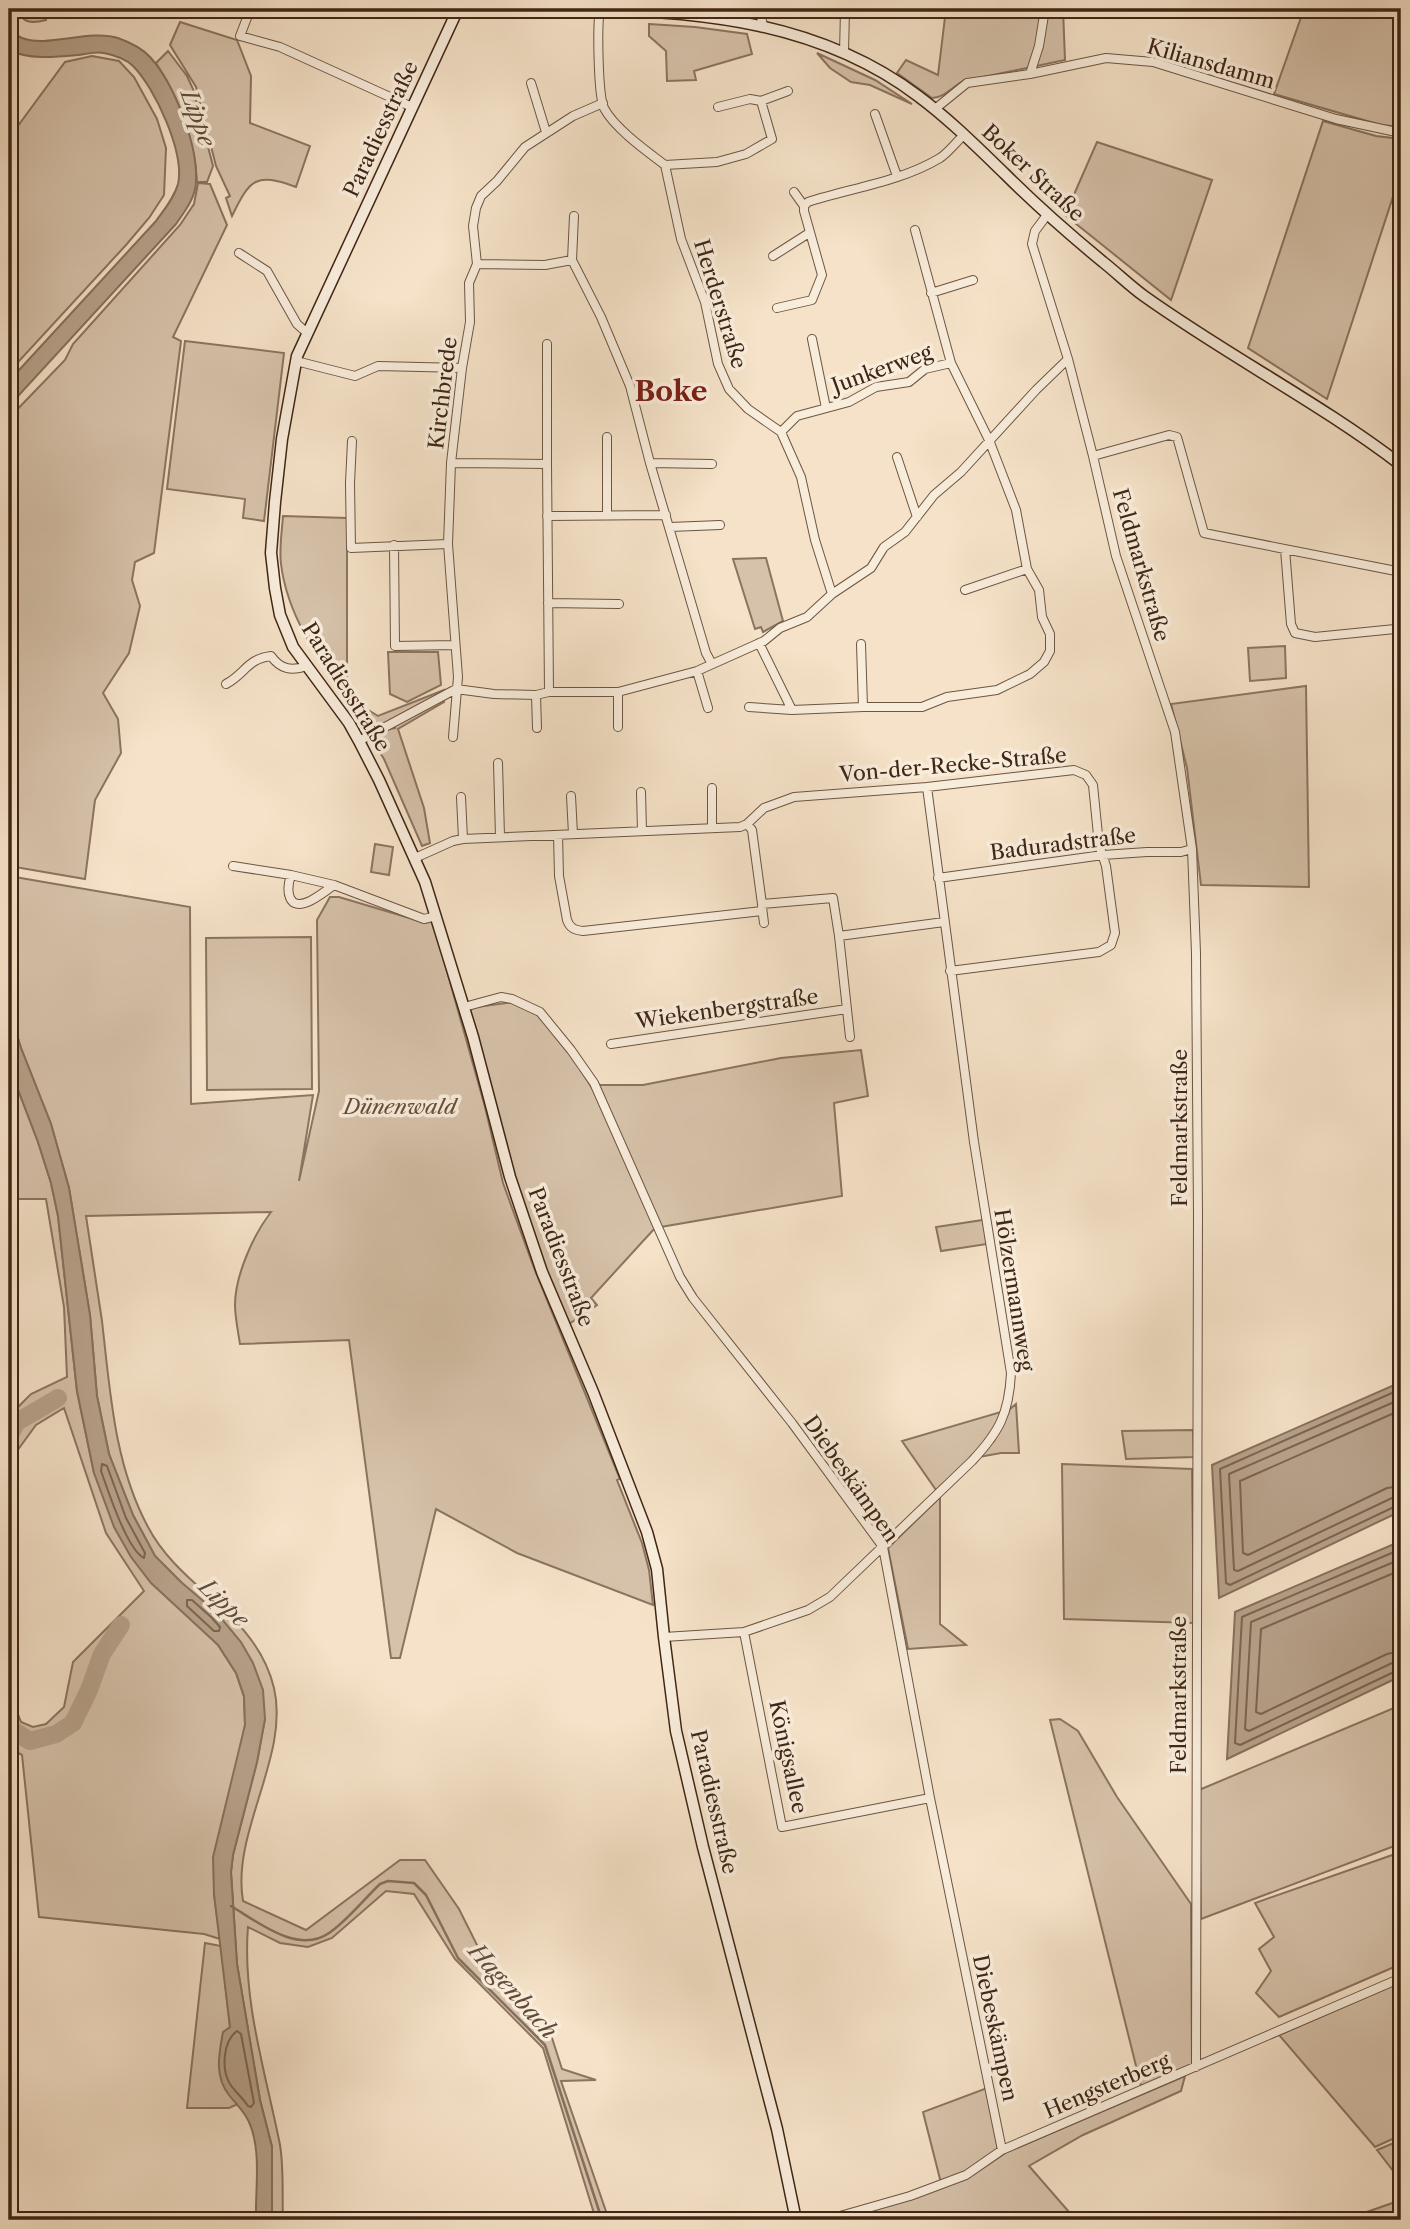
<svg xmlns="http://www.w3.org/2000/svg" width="1410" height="2229" font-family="'Libre Caslon Text',serif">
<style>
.green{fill:#d6c2aa;stroke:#8b7460;stroke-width:2}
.water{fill:#b7a28b;stroke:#87705c;stroke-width:2}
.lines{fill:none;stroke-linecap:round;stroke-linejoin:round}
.shore{stroke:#7c6450;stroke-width:2}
.stream{stroke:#87705c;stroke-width:2.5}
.river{stroke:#b7a28b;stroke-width:18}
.minor-casing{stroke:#6d5542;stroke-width:10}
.secondary-casing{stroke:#402615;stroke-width:13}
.minor{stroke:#f8ecdb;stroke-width:8}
.secondary{stroke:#f8ecdb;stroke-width:10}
.labels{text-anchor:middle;stroke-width:7;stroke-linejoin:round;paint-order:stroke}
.street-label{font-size:21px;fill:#402615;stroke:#f8ecdb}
.park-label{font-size:21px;font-style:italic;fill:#664d3a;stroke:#f8ecdb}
.water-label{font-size:23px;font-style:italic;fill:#644b38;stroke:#f8ecdb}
.district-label{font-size:28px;font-weight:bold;fill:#7a1f14;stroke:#f8ecdb}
</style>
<rect width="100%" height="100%" fill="#f5e2c8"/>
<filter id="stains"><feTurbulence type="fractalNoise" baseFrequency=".00286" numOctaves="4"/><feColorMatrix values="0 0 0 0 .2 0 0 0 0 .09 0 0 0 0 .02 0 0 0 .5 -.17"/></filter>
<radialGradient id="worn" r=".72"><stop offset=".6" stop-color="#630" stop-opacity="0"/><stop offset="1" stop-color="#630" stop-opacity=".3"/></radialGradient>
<path class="green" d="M 16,9 L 45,9 L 46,20 C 31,24 23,23 16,9 Z
M 946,9 L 948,12 L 1037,17 L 1038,9 L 1063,9 L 1065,60 L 964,81 C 953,86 944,98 932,98 L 897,73 L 906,60 L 938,75 Z
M 1304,9 L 1401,9 L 1401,127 L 1381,125 L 1274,94 Z
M 180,22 L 237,40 L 251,76 L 250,123 L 310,146 L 296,187 C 256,172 250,179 232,216 L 226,198 L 230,196 L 216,166 L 196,87 L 170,45 Z
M 649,24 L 695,27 L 747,34 L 752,54 L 694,71 L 696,80 L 667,81 L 666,51 L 649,36 Z
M 168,51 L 187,76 L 193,89 L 213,166 L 207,182 L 197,182 C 195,138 179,101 156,63 Z
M 817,53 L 875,80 L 912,104 L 870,85 L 851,82 L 830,68 Z
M 92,56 L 119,61 L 134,77 L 157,119 L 166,148 L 164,195 L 149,218 L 126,245 L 9,372 L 9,138 L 65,62 Z
M 1323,121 L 1376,136 L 1401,139 L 1401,172 L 1327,399 L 1248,348 Z
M 1097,142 L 1212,180 L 1171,300 L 1065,215 Z
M 198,183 L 210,184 L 227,225 L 173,337 L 181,341 L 154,553 L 135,562 L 132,580 L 140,606 L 129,653 L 103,693 L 118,719 L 121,753 L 95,800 L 85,879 L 9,866 L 9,418 L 65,360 L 73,344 L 180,225 L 194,204 Z
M 185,341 L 284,353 L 264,521 L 243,518 L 245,499 L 167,489 Z
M 283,516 L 347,518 L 347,697 L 378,716 L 444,690 L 444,702 L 398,729 L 424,808 L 430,843 L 422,846 L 384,759 L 372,740 L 388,729 L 396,728 L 383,725 L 369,729 C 334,677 289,629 281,564 C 279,549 282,531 283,516 Z
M 766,558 L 783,621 L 763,632 L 761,627 L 755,629 L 733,559 Z
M 1285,646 L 1286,678 L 1250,681 L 1248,648 Z
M 388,652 L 438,652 L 441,685 L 407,702 L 390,694 Z
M 1306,686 L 1309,887 L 1201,885 L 1187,768 L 1171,704 Z
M 375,844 L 393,847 L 389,875 L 371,872 Z
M 9,876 L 190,907 L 191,1104 L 313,1095 L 299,1181 L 319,1091 L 317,920 L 330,897 L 339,897 L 426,923 L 433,921 L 485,1107 L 503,1183 L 534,1268 L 620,1479 L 617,1480 L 642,1543 L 649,1570 L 653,1605 L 517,1553 L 436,1509 L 400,1658 L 391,1658 L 349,1340 L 240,1344 C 238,1331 235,1317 235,1305 C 235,1275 254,1234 271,1212 L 86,1216 C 91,1251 97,1286 102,1321 C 110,1390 114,1464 148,1527 C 181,1590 256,1613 274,1688 C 290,1756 231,1832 243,1901 L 306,1930 L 400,1860 L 425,1860 L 459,1909 L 477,1945 L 552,2038 L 562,2069 L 596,2080 L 561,2081 L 609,2220 L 596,2220 L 543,2048 L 455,1959 L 414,1894 L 386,1891 L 332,1938 L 308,1947 L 280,1943 L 248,1927 C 242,2000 266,2074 280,2145 C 284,2169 282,2196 283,2220 L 272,2220 L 272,2147 L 260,2100 L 237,1964 L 231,1872 L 233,1855 L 257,1762 L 265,1719 L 181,1582 L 155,1556 L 133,1515 L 109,1454 L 97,1396 L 90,1315 L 69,1188 L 51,1124 L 21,1048 L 9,1009 Z
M 311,937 L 312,1089 L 207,1090 L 206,938 Z
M 513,1002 L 538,1015 L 569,1051 L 592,1088 L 599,1085 L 643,1085 L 781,1058 L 861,1050 L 868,1096 L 834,1103 L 842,1196 L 655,1228 L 591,1298 L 597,1305 L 569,1324 L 547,1273 L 513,1176 L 469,1008 Z
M 9,1066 L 38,1142 L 51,1183 L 58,1216 L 77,1391 L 94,1473 L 197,1623 L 218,1645 L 236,1673 L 244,1697 L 245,1725 L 214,1894 L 220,1939 L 204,1934 L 39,1917 L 22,1755 L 9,1748 L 9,1691 L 21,1722 L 33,1727 L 46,1724 L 64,1707 L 73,1662 L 144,1591 L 106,1533 L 64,1408 L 36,1425 L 9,1462 L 9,1416 L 31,1394 L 67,1377 L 64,1307 L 46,1199 L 9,1199 Z
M 983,1220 L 987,1244 L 941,1251 L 936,1227 Z
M 1016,1404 L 1019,1453 L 1001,1453 L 979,1457 L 994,1441 L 1010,1409 Z
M 1004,1411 L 991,1436 L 970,1460 L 936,1490 L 902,1441 Z
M 1193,1430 L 1194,1457 L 1126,1459 L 1122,1431 Z
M 1062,1464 L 1192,1469 L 1194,1623 L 1064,1619 Z
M 940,1497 L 940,1624 L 966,1645 L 908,1649 L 888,1548 Z
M 1401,1705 L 1401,1800 L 1397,1845 L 1201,1919 L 1199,1790 Z
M 1060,1719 L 1078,1731 L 1117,1797 L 1191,1904 L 1192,2065 L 1141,2086 L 1050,1720 Z
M 1401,1852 L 1401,1964 L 1279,2017 L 1256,1993 L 1271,1971 L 1259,1949 L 1274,1937 L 1255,1903 Z
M 205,1943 L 221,1946 L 230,2027 L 231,2097 L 238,2104 L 229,2108 L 187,2108 Z
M 1401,1982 L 1401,2135 L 1375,2147 L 1279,2035 Z
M 1185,2076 L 1181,2091 L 1083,2135 L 1029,2166 L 1076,2220 L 839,2220 L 968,2178 L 1007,2152 Z
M 987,2088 L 1001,2149 L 966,2174 L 941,2183 L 923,2112 Z
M 1401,2140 L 1401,2181 L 1377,2150 Z
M 1401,2200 L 1401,2220 L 1344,2220 Z"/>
<path class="water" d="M 9,29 C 13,31 17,36 22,38 C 47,48 89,29 118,38 C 129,42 142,48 150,57 C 174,83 198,145 196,181 C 196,197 185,211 176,224 L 9,406 L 9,381 L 156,221 C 164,210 174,198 178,184 C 185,153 155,88 133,66 C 126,59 114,55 104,53 C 96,51 86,54 78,55 C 56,57 29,60 9,50 Z
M 9,1009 L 21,1048 L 51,1124 L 69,1188 L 90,1315 L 97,1396 L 109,1454 L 133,1515 L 155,1556 L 181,1582 L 216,1612 L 241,1642 L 253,1663 L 263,1690 L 265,1719 L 257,1762 L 233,1855 L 231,1872 L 237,1964 L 260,2100 L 272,2147 L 272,2220 L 256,2220 C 255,2189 262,2151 249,2122 C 244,2111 236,2104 229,2095 C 214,2076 219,2054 223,2032 L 230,2027 L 214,1894 L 213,1857 L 245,1725 L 244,1696 L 236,1673 L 218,1645 L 151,1583 L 131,1557 L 114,1527 L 94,1473 L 77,1391 L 58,1216 L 51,1183 L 38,1142 L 9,1066 Z
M 1401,1382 L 1401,1511 L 1219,1598 L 1212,1465 Z
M 1401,1541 L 1401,1676 L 1227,1759 L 1235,1612 Z"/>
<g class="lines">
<path class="shore" d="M 1401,1389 L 1220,1469 L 1226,1583 L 1230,1585 L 1396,1506 L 1401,1505
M 1401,1399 L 1229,1474 L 1234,1570 L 1238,1571 L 1392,1498 L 1401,1496
M 1401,1410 L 1240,1481 L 1243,1553 L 1248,1555 L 1387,1488 L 1401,1486
M 102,1464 L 107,1466 L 126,1518 L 145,1553 L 144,1558 C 127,1550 108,1490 101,1471 Z
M 1401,1549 L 1242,1617 L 1235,1743 L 1240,1745 L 1396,1671 L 1401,1670
M 1401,1559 L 1251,1622 L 1245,1729 L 1249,1731 L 1392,1663 L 1401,1662
M 1401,1570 L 1261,1629 L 1256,1712 L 1261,1714 L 1387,1654 L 1401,1651
M 187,1600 L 192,1600 L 211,1617 L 220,1627 L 219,1631 L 214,1631 L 187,1606 Z
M 237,2031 L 241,2034 L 254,2103 L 251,2107 L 248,2106 C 243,2098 235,2092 230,2084 C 221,2069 223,2041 237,2031 Z"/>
<path class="stream" d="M 231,1906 C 258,1922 298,1955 329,1933 C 346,1922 365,1898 380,1884 L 388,1881 L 414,1883 L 426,1895 L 458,1958 L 545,2045 L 602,2220"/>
<path class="river" d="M 9,1436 L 17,1422 L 58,1398
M 9,1728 L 30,1741 L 56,1734 L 73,1723 L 89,1690 L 102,1654 L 121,1625"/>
<defs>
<path id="minor" d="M 600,9 C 597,25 598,95 604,108 C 614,128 648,152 665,165 L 681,239 L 705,302 L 718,364 L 729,389 L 748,409 L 781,432 L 801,477 L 815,540 L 832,594
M 759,9 L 763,25
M 250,10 L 240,36 L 280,47 L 412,107
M 844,53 L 845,9
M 1030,74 L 1039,46 L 1045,9
M 531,83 L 546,132
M 718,107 L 750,99 L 761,101
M 935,109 L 967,83 L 1030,74 L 1106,58 L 1153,62 L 1336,119 L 1401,133
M 875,114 L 897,176
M 665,165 L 717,162 L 746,154 L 772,139 L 761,101 L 788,91
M 794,192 L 804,206
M 1047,215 L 1035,231 L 1032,244 L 1068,359 L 1093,456 L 1116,556 L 1175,732 L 1192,849 L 1196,953 L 1198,1214 L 1196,2067
M 239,253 L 267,271 L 297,324 L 306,332
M 773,256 L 809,233
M 572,260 L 574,216
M 477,264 L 545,265 L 572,260 L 601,317 L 630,386 L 650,463 L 706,653 L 712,664
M 931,293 L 973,280
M 777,308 L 812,300 L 822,275 L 804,211 L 804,206 L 808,202 C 851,188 900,182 940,158 C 949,152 956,142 964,135
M 812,339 L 826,408
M 296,361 L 355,376 L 378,366 L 462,368
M 781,432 L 797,416 L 849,402 L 876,387 L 909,382 L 925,369 L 951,363
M 607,437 L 607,515
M 352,441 L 350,483 L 351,548 L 448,544
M 1093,456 L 1169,435 L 1177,437 L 1204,533 L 1401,572
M 897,457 L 917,517
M 451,463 L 547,464 L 549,692
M 650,463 L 712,464
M 547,464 L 547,344
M 547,516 L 666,515
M 670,527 L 720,525
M 394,545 L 395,646 L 455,645
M 1285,549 L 1291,624 L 1295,633 L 1315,637 L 1395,629 L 1401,624
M 965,590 L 1027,569
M 548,603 L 619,604
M 759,643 L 792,710 L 863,707 L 922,707 L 947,697 L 997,690 L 1030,674 L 1044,662 L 1050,651 L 1050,634 L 1042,617 L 1039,590 L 1027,569 L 1016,510 L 989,440 L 951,363 L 915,230
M 861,644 L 863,707
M 697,671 L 708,708
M 226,684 C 246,673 247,659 271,656 C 281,670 292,671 307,666
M 618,692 L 618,727
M 536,695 L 537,728
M 749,707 L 792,710
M 453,737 L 458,677 L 448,544 L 451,463 L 462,368 L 470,322 L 469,283 L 477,264 L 473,226 L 476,208 L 481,196 L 497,181 L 525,147 L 573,116 L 603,103
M 359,741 L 456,689 L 494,694 L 536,695 L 549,692 L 618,692 L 697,671 L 764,641 L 780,628 L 807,617 L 832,594 L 871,568 L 884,547 L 905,532 L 934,495 L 961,472 L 1036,390 L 1068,359
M 498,763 L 500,837
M 712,788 L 712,828
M 641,792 L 642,831
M 571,796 L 573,834
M 461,797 L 463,839
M 747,824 L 752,830 L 762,904 L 833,898 L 839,936 L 944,922
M 558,835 L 559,876 L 567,920 C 570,928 574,930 583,931 L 762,911
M 415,858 L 453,841 L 463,839 L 740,827 L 747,824 L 764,808 L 794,797 L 927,787 L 1074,770 L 1086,775 L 1093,785 L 1099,845 L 1106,866 L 1115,933 L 1111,945 L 1099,952 L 950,971
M 233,866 L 291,875 L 334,885 L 424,919 L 436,916
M 291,875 C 286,890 287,912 310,901 C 318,897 326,891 334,885
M 938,878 L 1103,855 L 1147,852 L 1181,852 L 1192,849
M 762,907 L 764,923
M 839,936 L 850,1037
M 464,1007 L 501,997 L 512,999 L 540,1012 L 571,1050 L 594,1083 L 680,1277 L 693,1298 L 792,1423 L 883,1547 L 930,1798 L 1002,2150
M 611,1044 L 847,1009
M 744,1632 L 782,1827 L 930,1798
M 664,1637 L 744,1632 L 808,1610 L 830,1597 L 972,1461 C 999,1432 1009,1414 1011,1373 L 974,1142 L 927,787
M 826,2220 L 910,2196 L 966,2175 L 1002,2150 L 1401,1978"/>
<path id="secondary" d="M 458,9 L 297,356 L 282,439 L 275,502 L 271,553 L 275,588 L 280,615 L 293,647 L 349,723 L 359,741 L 379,780 L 425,882 L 473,1037 L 510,1177 L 542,1272 L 593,1392 L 647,1532 L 657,1569 L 664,1637 L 676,1731 L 703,1847 L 777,2129 L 796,2220
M 585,9 C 703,11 821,23 918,96 C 949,119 977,147 1005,174 C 1036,205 1069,234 1103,262 C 1117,273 1130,286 1144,296 C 1228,356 1320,403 1401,465"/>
</defs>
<use href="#minor" class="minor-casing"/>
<use href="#secondary" class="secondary-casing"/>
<use href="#minor" class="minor"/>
<use href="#secondary" class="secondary"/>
</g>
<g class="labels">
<g class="street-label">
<text transform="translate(1211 64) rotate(16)" y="7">Kiliansdamm</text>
<text transform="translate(381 129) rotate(-65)" y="7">Paradiesstraße</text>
<text transform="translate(1033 173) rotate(43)" y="7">Boker Straße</text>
<text transform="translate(720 304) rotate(73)" y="7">Herderstraße</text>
<text transform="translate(882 369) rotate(-20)" y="7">Junkerweg</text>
<text transform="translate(443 393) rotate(-83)" y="7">Kirchbrede</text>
<text transform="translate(1141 565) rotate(74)" y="7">Feldmarkstraße</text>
<text transform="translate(346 687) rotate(58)" y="7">Paradiesstraße</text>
<text transform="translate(953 765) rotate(-5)" y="7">Von-der-Recke-Straße</text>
<text transform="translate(1063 844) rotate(-7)" y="7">Baduradstraße</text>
<text transform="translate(727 1009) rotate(-8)" y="7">Wiekenbergstraße</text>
<text transform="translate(1180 1128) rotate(-90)" y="7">Feldmarkstraße</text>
<text transform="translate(561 1257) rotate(69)" y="7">Paradiesstraße</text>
<text transform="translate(1014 1290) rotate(81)" y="7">Hölzermannweg</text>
<text transform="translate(851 1479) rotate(55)" y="7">Diebeskämpen</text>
<text transform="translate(1179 1695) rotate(-90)" y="7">Feldmarkstraße</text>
<text transform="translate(788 1757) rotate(78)" y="7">Königsallee</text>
<text transform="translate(714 1802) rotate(77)" y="7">Paradiesstraße</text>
<text transform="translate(995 2028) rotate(78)" y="7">Diebeskämpen</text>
<text transform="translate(1107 2086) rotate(-23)" y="7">Hengsterberg</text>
</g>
<g class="park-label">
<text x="400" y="1114">Dünenwald</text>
</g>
<g class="water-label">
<text transform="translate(198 118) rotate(70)" y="8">Lippe</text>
<text transform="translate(224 1603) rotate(44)" y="8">Lippe</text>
<text transform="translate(513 1991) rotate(48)" y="8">Hagenbach</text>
</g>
<g class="district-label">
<text x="671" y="401">Boke</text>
</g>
</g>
<rect width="1410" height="2229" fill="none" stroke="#f5e2c8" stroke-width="35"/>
<rect x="10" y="10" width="1389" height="2208" fill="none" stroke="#402615" stroke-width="3.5"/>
<rect x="18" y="18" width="1375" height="2194" fill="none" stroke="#402615" stroke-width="2"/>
<rect width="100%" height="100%" filter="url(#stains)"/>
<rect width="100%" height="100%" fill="url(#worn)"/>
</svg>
